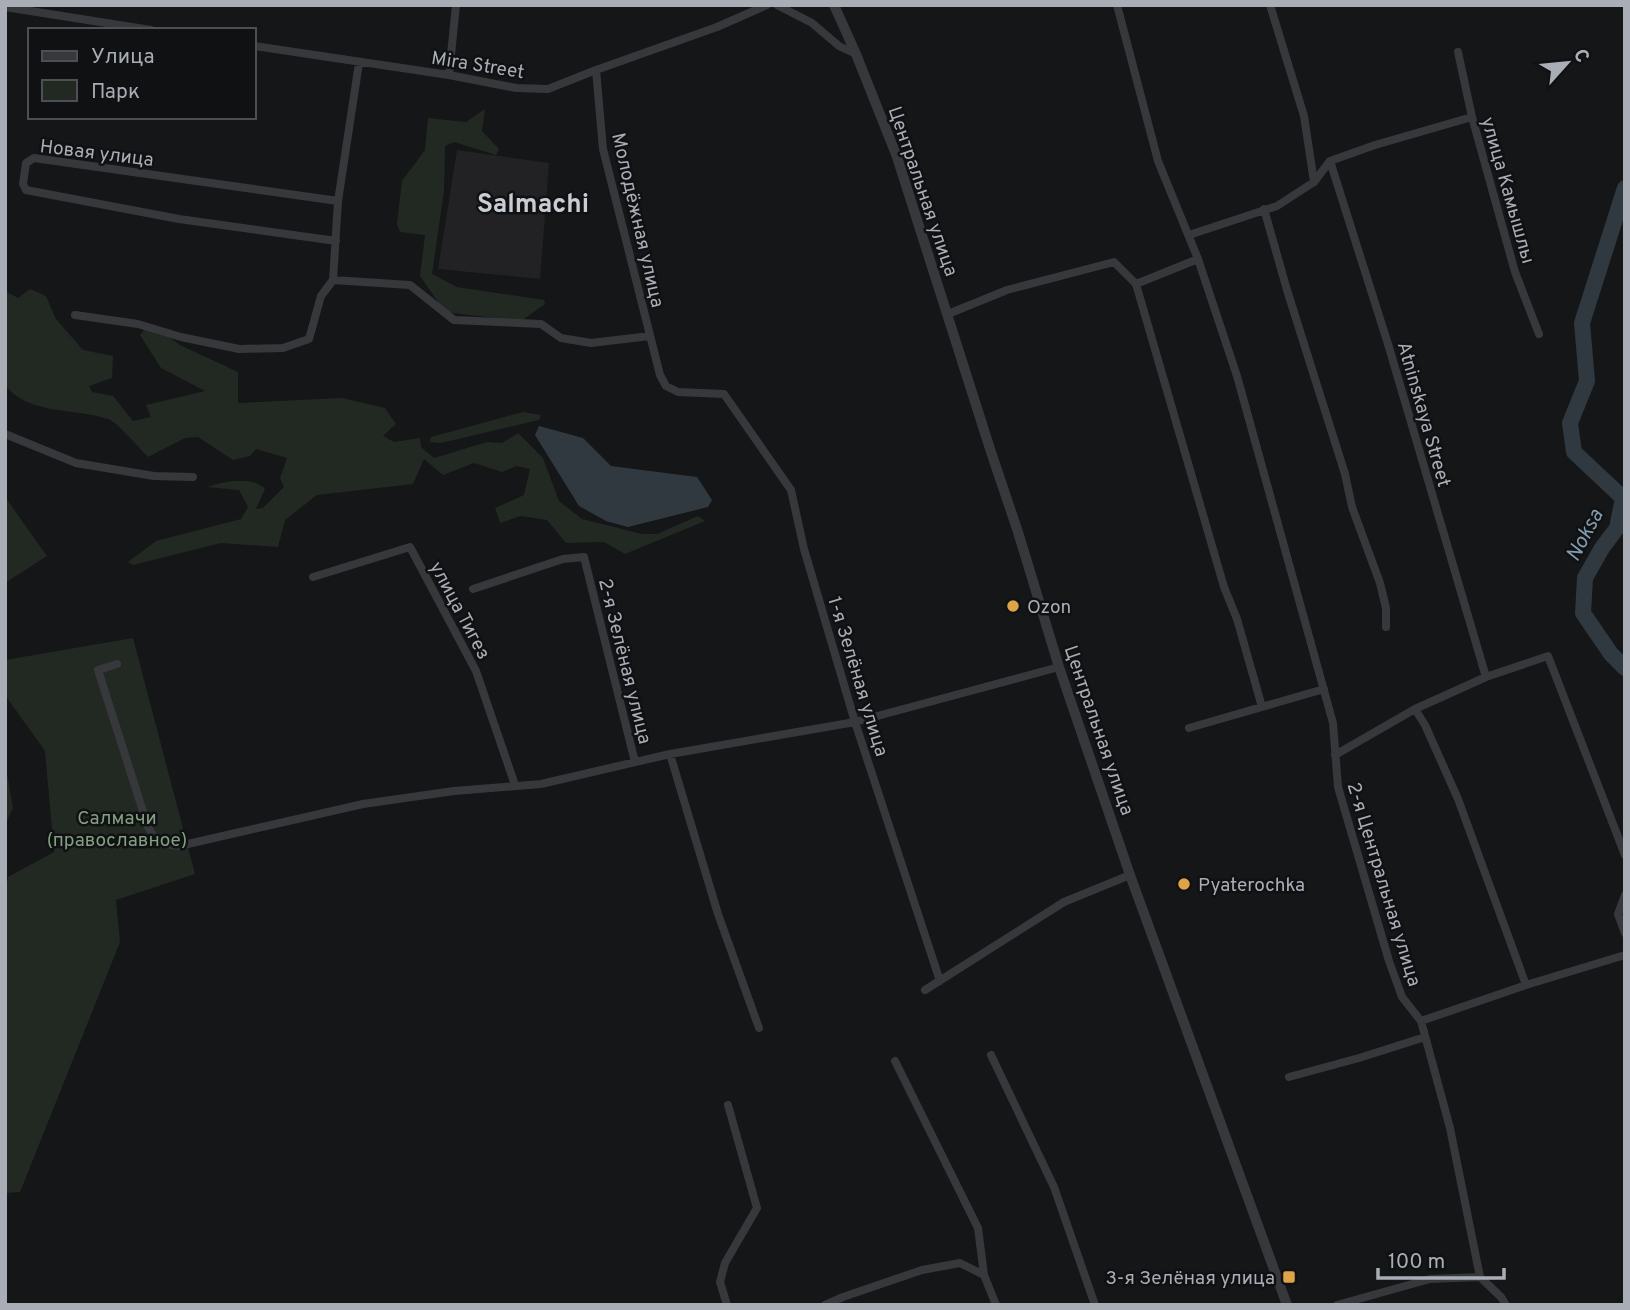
<svg xmlns="http://www.w3.org/2000/svg" width="1630" height="1310" font-family="Overpass,sans-serif">
<style>
.built{fill:#222224}
.green{fill:#222923}
.water{fill:#30393f}
.lines{fill:none;stroke-linecap:round;stroke-linejoin:round}
.river{stroke:#30393f;stroke-width:16}
.minor{stroke:#37383c;stroke-width:8}
.tertiary{stroke:#37383c;stroke-width:10}
.poi-dot{fill:#dfa446;stroke:#101112;stroke-width:2.5}
.labels{text-anchor:middle;stroke-width:5;stroke-linejoin:round;paint-order:stroke}
.street-label{font-size:19px;fill:#a9adb6;stroke:#101112}
.poi-label{font-size:19px;fill:#a9adb6;stroke:#101112;text-anchor:start}
.park-label{font-size:19px;fill:#829f82;stroke:#101112}
.water-label{font-size:21px;font-style:italic;fill:#839cad;stroke:#101112}
.district-label{font-size:26px;font-weight:bold;fill:#c9ccd2;stroke:#101112}
</style>
<rect width="100%" height="100%" fill="#151617"/>
<path class="built" d="M 457,150 L 549,163 L 540,279 L 438,269 Z"/>
<path class="green" d="M 485,109 L 482,131 L 499,149 L 496,155 L 454,142 L 445,146 L 444,191 L 432,274 L 457,287 L 544,300 L 545,304 L 521,321 L 445,312 L 420,276 L 425,235 L 400,232 L 397,224 L 402,181 L 425,150 L 428,118 L 466,122 Z
M 30,289 L 46,296 L 56,319 L 83,350 L 113,356 L 112,378 L 89,386 L 92,392 L 113,396 L 133,421 L 151,417 L 146,405 L 205,391 L 161,368 L 140,335 L 147,327 L 156,327 L 180,345 L 238,372 L 238,403 L 342,398 L 385,408 L 396,424 L 383,436 L 394,442 L 420,438 L 421,447 L 434,458 L 487,442 L 502,443 L 518,433 L 543,458 L 559,501 L 582,519 L 642,534 L 657,534 L 698,516 L 705,521 L 625,554 L 604,542 L 566,543 L 547,520 L 521,516 L 500,523 L 495,508 L 524,495 L 530,469 L 516,466 L 502,472 L 474,463 L 443,475 L 424,459 L 413,484 L 317,495 L 285,520 L 278,547 L 221,543 L 133,565 L 128,562 L 156,541 L 241,519 L 248,507 L 239,490 L 207,487 C 223,482 251,475 265,489 L 256,509 L 263,508 L 284,487 L 280,478 L 287,458 L 256,449 L 250,456 L 233,460 L 198,437 L 185,438 L 148,457 C 139,448 117,422 108,419 C 76,408 27,415 5,385 L 5,291 L 18,298 Z
M 523,412 L 541,415 L 539,420 L 441,443 L 430,442 L 431,437 Z
M 5,497 L 47,556 L 5,583 Z
M 133,638 L 195,874 L 116,900 L 120,942 L 20,1192 L 5,1193 L 5,896 L 8,877 L 54,852 L 45,751 L 5,695 L 5,660 Z
M 5,762 L 13,808 L 5,825 Z"/>
<path class="water" d="M 539,426 L 583,438 L 611,466 L 697,477 L 712,500 L 708,507 L 628,527 L 606,521 L 579,506 L 535,435 Z"/>
<g class="lines">
<path class="river" d="M 1625,188 L 1582,323 L 1587,381 L 1570,423 L 1574,452 L 1623,498 L 1617,528 L 1602,548 L 1585,578 L 1583,613 L 1611,654 L 1625,668"/>
<path class="minor" d="M 777,5 L 812,23 L 839,46 L 856,54
M 1117,5 L 1158,161 L 1198,259 L 1237,376 L 1333,723 L 1338,787 L 1389,961 L 1402,997 L 1421,1021 L 1450,1128 L 1480,1277 L 1501,1297 L 1506,1305
M 1270,5 L 1304,116 L 1314,182
M 5,7 L 151,30
M 254,46 L 449,75 L 516,88 L 548,89 L 596,70 L 717,27 L 767,5
M 1458,52 L 1472,117 L 1515,272 L 1539,334
M 359,63 L 338,201 L 333,280 L 410,285 L 454,320 L 541,324 L 561,338 L 591,343 L 650,336
M 596,70 L 603,149 L 660,375 L 666,386 L 678,392 L 724,394 L 791,490 L 804,549 L 855,722 L 940,981
M 449,75 L 456,5
M 1330,161 L 1388,344 L 1486,677
M 1264,209 L 1287,290 L 1345,474 L 1352,507 L 1380,583 L 1386,608 L 1386,627
M 1189,235 L 1277,206 L 1314,182 L 1330,161 L 1375,145 L 1472,117
M 336,241 L 179,219 L 26,190 L 23,184 L 26,163 L 34,158 L 338,201
M 1136,284 L 1198,259
M 948,314 L 1007,290 L 1114,262 L 1136,284 L 1224,587 L 1237,619 L 1262,707
M 75,315 L 138,324 L 181,337 L 239,349 L 283,348 L 309,339 L 321,296 L 333,280
M 5,434 L 76,463 L 154,476 L 193,477
M 313,577 L 410,547 L 476,671 L 515,785
M 473,589 L 563,559 L 584,557 L 635,762
M 117,664 L 98,670 L 148,827 L 158,843 L 179,846 L 363,804 L 454,791 L 541,784 L 670,754 L 855,722 L 1059,667
M 1415,709 L 1425,725 L 1458,799 L 1526,985
M 1189,728 L 1324,689
M 670,754 L 718,914 L 759,1028
M 1335,755 L 1415,709 L 1486,677 L 1548,656 L 1625,855
M 1625,895 L 1618,914 L 1625,933
M 925,990 L 1064,902 L 1130,875
M 1421,1021 L 1526,985 L 1625,955
M 991,1055 L 1054,1187 L 1095,1305
M 895,1061 L 978,1228 L 984,1275 L 996,1305
M 1289,1077 L 1359,1058 L 1425,1037
M 727,1305 L 720,1282 L 725,1263 L 757,1208 L 728,1105
M 825,1305 L 843,1297 L 922,1270 L 960,1263 L 984,1275
M 1337,1305 L 1430,1279 L 1480,1277"/>
<path class="tertiary" d="M 834,5 L 856,54 L 897,157 L 991,452 L 1018,532 L 1059,667 L 1130,875 L 1287,1305"/>
</g>
<g class="poi-dot">
<circle cx="1013" cy="606" r="7"/>
<circle cx="1184" cy="884" r="7"/>
<rect x="1282" y="1270" width="14" height="14" rx="3.5"/>
</g>
<g class="labels">
<g class="street-label">
<text transform="translate(478 64) rotate(9)" y="7">Mira Street</text>
<text transform="translate(97 152) rotate(7)" y="7">Новая улица</text>
<text transform="translate(1509 190) rotate(74)" y="7">улица Камышлы</text>
<text transform="translate(924 191) rotate(71)" y="7">Центральная улица</text>
<text transform="translate(639 220) rotate(77)" y="7">Молодёжная улица</text>
<text transform="translate(1425 414) rotate(74)" y="7">Atninskaya Street</text>
<text transform="translate(461 610) rotate(62)" y="7">улица Тигез</text>
<text transform="translate(626 661) rotate(76)" y="7">2-я Зелёная улица</text>
<text transform="translate(859 676) rotate(73)" y="7">1-я Зелёная улица</text>
<text transform="translate(1100 730) rotate(71)" y="7">Центральная улица</text>
<text transform="translate(1385 884) rotate(73)" y="7">2-я Центральная улица</text>
</g>
<g class="poi-label">
<text x="1027" y="613">Ozon</text>
<text x="1198" y="891">Pyaterochka</text>
<text x="1275" y="1284" text-anchor="end">3-я Зелёная улица</text>
</g>
<g class="park-label">
<text x="117" y="824">Салмачи<tspan x="117" dy="22">(православное)</tspan></text>
</g>
<g class="water-label">
<text transform="translate(1584 535) rotate(-62)" y="7">Noksa</text>
</g>
<g class="district-label">
<text x="533" y="212">Salmachi</text>
</g>
</g>
<rect width="1630" height="1310" fill="none" stroke="#a9adb6" stroke-width="14"/>
<rect x="28" y="28" width="228" height="91" fill="#101112" stroke="#4d4f54" stroke-width="2"/>
<rect x="42" y="51" width="35" height="10" fill="#37383c" stroke="#4d4f54" stroke-width="2"/>
<text x="91" y="63" font-size="21" fill="#a9adb6">Улица</text>
<rect x="42" y="80" width="35" height="21" fill="#222923" stroke="#4d4f54" stroke-width="2"/>
<text x="91" y="98" font-size="21" fill="#a9adb6">Парк</text>
<g transform="translate(1567 63) rotate(63)" stroke="#101112" stroke-width="5" paint-order="stroke">
<path d="M0-5L12 26L0 18L-12 26Z" fill="#a9adb6"/>
<text y="-10" font-size="19" font-weight="bold" text-anchor="middle" fill="#a9adb6">С</text>
</g>
<path d="M1378 1268v10h126v-10" fill="none" stroke="#a9adb6" stroke-width="3.5"/>
<text x="1388" y="1268" font-size="21" fill="#a9adb6" stroke="#101112" stroke-width="5" paint-order="stroke">100 m</text>
</svg>
